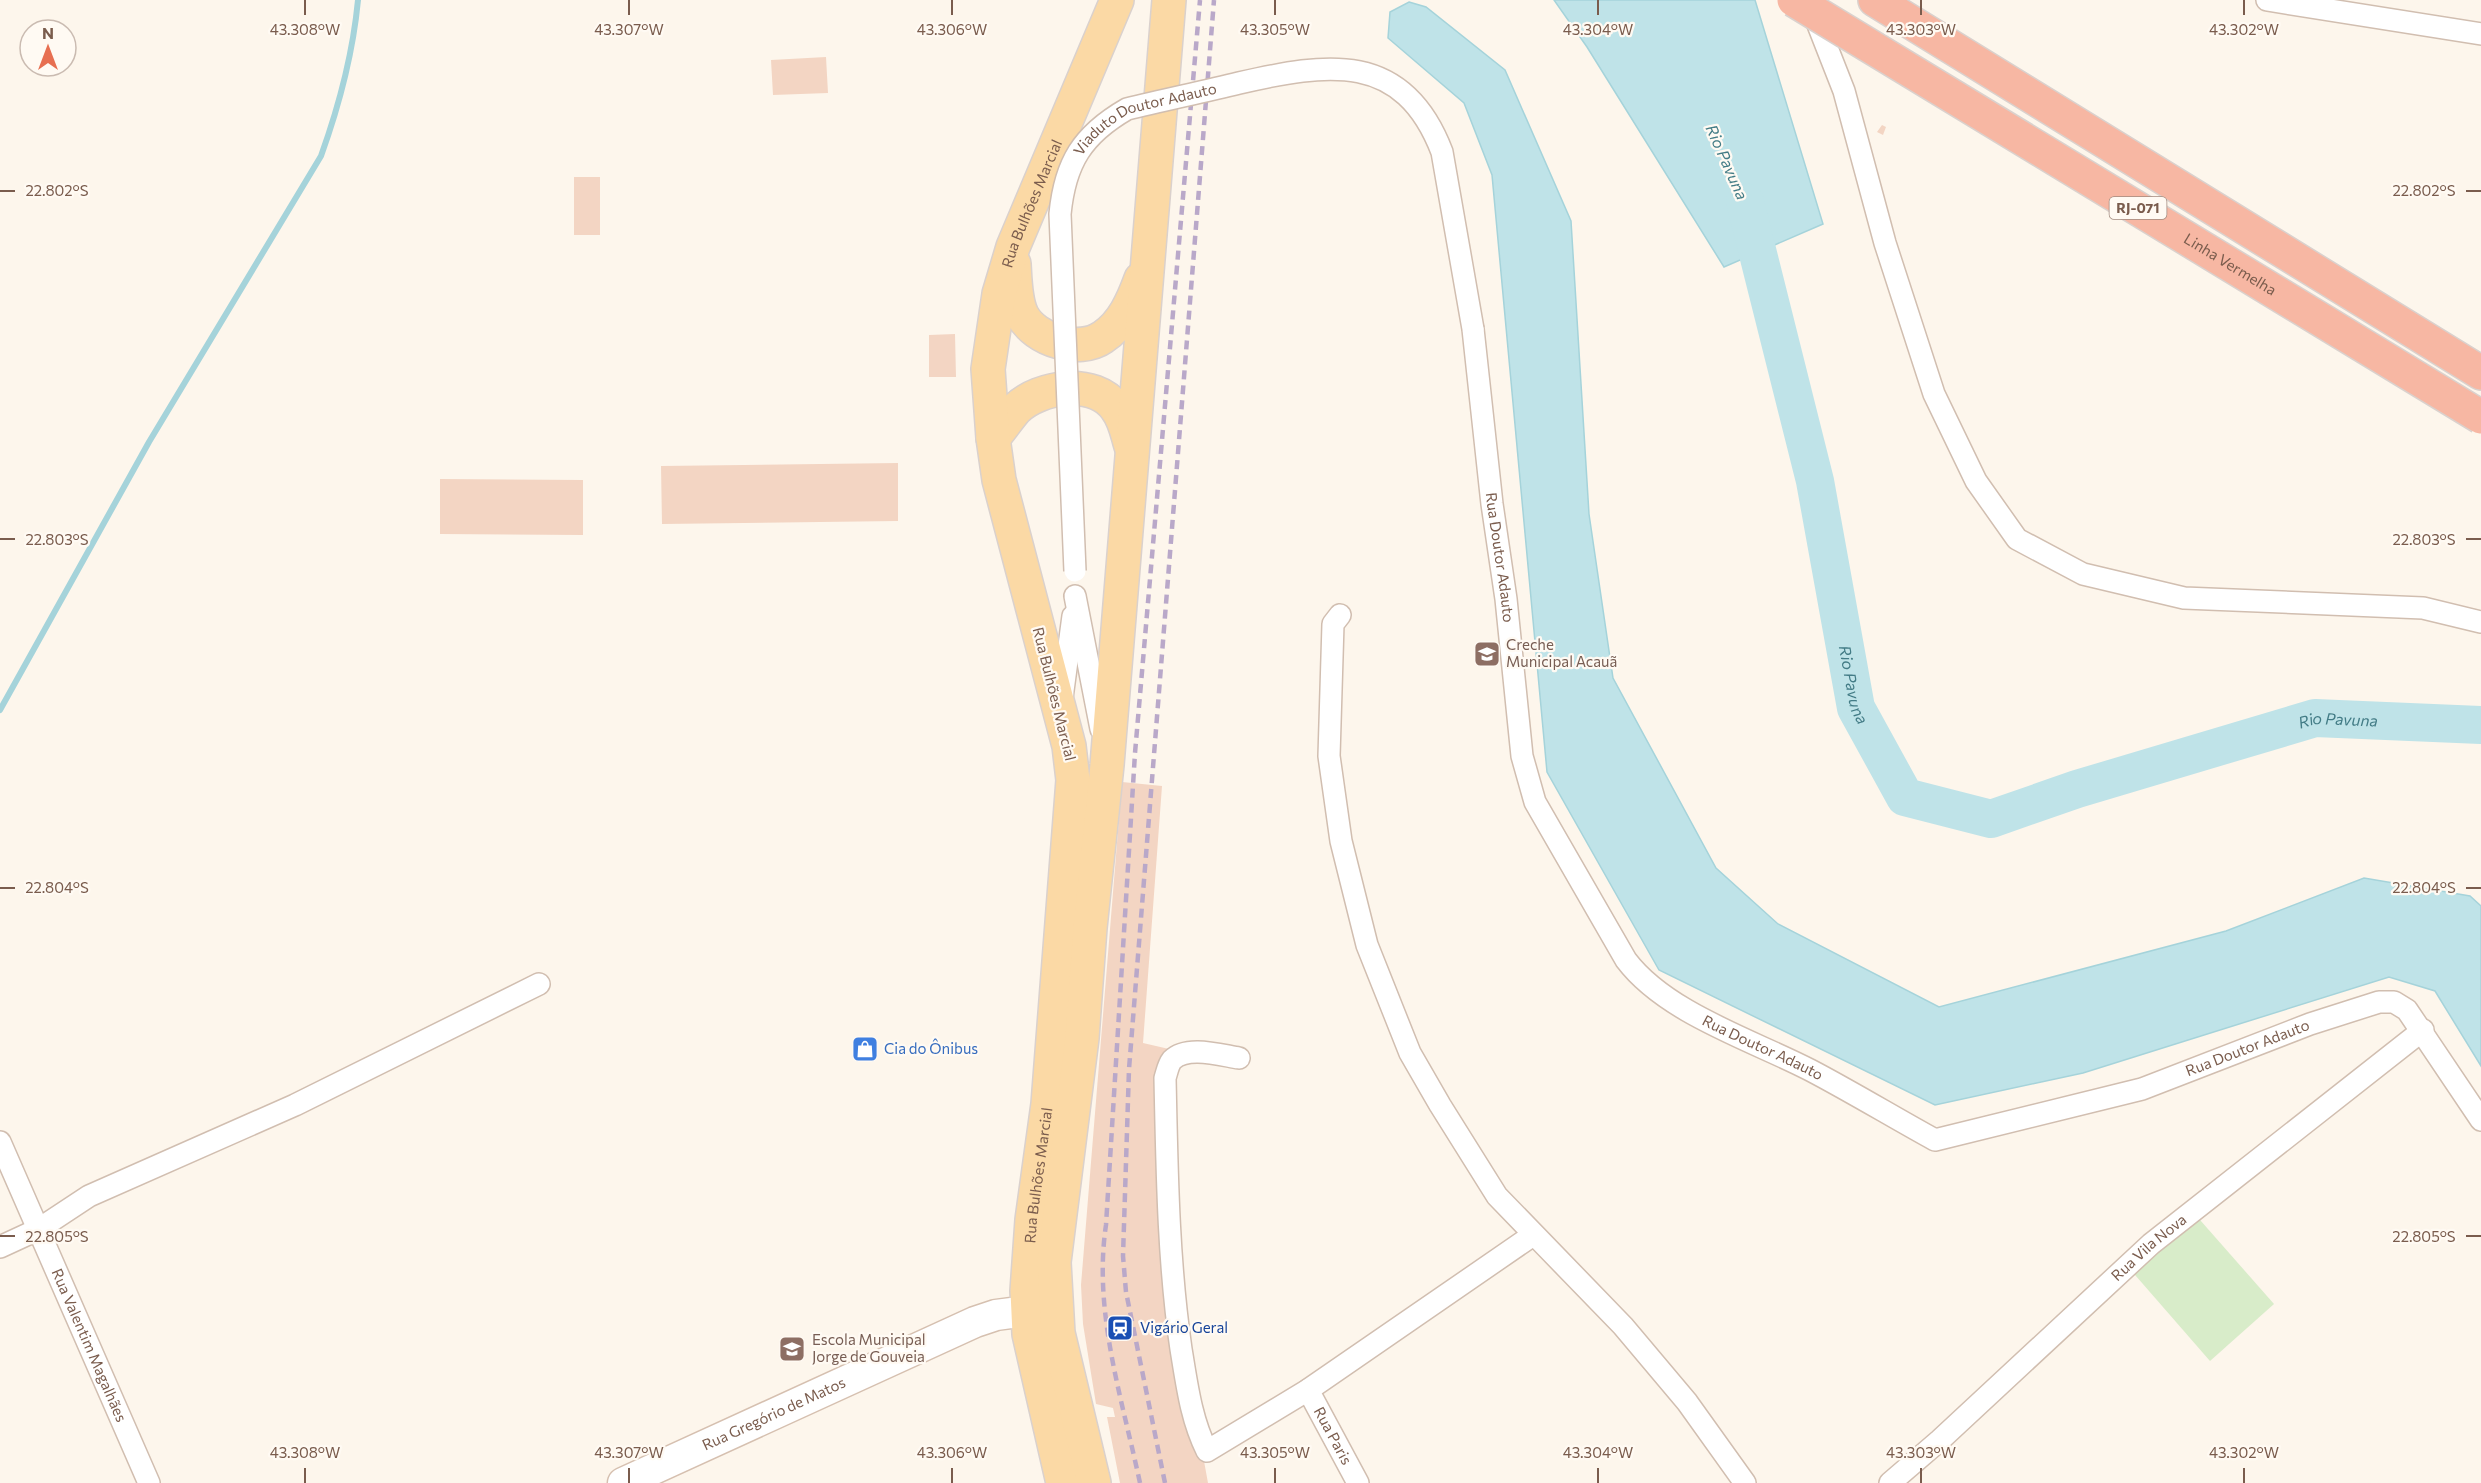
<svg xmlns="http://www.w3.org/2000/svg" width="2481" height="1483" font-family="Commissioner,sans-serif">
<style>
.green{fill:#d8ecc9}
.water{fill:#bfe3e8;stroke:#a5d3da;stroke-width:1.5}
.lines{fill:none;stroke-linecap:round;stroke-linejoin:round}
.stream{stroke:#a5d3da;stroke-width:6}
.river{stroke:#bfe3e8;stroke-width:38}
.building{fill:#f3d5c3}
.street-casing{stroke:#d1beb0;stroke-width:24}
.secondary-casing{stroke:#d6c0b0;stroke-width:33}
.primary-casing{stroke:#dad1cd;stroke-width:36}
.highway-casing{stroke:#dad1cd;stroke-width:36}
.street{stroke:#fff;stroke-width:21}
.secondary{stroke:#fff;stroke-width:30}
.primary{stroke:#fbd9a5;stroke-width:33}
.highway{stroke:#f7b7a3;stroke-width:33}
.rail{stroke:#b9a8c9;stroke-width:4.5;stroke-dasharray:9 6;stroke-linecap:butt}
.street-bridge-casing{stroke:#d1beb0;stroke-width:24;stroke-linecap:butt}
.highway-bridge-casing{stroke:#dad1cd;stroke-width:36;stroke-linecap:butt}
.street-bridge{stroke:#fff;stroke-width:21}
.highway-bridge{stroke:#f7b7a3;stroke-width:33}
.ticks{fill:none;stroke:#7a5c4d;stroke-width:2}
.labels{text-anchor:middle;stroke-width:4.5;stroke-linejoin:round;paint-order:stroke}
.shield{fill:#fffaf3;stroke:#a28b7f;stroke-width:1.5}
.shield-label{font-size:14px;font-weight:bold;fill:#7a5c4d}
.street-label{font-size:15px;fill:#7a5c4d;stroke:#fffaf3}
.education-label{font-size:15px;fill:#785e54;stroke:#fffaf3;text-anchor:start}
.shop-label{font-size:15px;fill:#366cbe;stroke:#fffaf3;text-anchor:start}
.transit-label{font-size:15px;fill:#164399;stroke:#fffaf3;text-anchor:start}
.water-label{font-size:16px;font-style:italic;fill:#437c86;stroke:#fffaf3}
.ticks-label{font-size:15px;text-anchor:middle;fill:#7a5c4d;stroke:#fffaf3;stroke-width:4.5;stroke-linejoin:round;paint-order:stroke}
</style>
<rect width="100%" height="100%" fill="#fdf6ec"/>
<path class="green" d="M 2193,1212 L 2274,1304 L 2210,1361 L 2129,1268 Z"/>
<path class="water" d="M 1554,0 L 1755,0 L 1823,224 L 1724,267 L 1587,47 Z
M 1409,2 L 1426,7 L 1505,70 L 1571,221 L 1589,514 L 1613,678 L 1716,868 L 1778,924 L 1939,1007 L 2226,931 L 2364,878 L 2470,896 L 2481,906 L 2481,1066 L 2435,991 L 2389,977 L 2083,1073 L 1935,1105 L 1659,970 L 1547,772 L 1492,175 L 1464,103 L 1388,38 L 1390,12 Z"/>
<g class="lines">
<path class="stream" d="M 0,710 L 149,442 L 321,156 C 339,106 353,53 358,0"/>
<path class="river" id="s1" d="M 1745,202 L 1815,481 L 1856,708 L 1905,797 L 1991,819 L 2077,789 L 2315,718 L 2481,725"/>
</g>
<path class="building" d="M 826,57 L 828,93 L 773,95 L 771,60 Z
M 1882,125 L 1886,127 L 1883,135 L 1877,132 Z
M 574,177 L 600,177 L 600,235 L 574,235 Z
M 955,334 L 956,377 L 929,377 L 929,335 Z
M 898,463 L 898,521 L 662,524 L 661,466 Z
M 440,479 L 583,480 L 583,535 L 440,534 Z
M 1122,782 L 1162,786 L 1143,1043 L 1169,1049 L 1165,1163 L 1200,1439 L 1208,1483 L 1120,1483 L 1107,1417 L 1115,1417 L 1113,1408 L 1096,1404 L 1083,1324 L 1081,1285 Z"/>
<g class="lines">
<defs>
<g id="street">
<path d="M 2267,0 L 2481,34"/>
<path d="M 1813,12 L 1844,91 L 1885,243 L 1934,394 L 1976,481 L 2017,539 L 2083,574 L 2184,598 L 2423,608 L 2481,622"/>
<path id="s2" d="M 1473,329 L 1492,504 L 1506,599 L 1522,756 L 1535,802 L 1626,960 C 1666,1013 1752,1040 1810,1070 C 1852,1092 1893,1117 1935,1140 L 2142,1089 L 2310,1024 L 2379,1002 L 2394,1002 L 2407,1010 L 2481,1120"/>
<path d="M 1075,596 L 1101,729"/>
<path d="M 1340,615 L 1333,624 L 1329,756 L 1341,841 L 1367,945 L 1410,1053 L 1440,1105 L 1497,1196 L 1623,1326 L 1687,1402 L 1745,1483"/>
<path d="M 1062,698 L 1073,616"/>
<path d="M 1239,1058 C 1220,1055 1187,1045 1172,1060 C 1168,1065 1167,1072 1165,1078 C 1167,1169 1168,1260 1181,1349 C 1187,1385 1191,1419 1207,1451 L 1308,1390 L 1533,1235"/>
<path id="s3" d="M 0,1142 L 149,1483"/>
<path d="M 0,1247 L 39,1229 L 89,1196 L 295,1105 L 539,984"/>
<path id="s4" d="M 1308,1390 L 1358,1483"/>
<path id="s5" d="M 1890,1483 L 1940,1440 L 2151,1244 L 2423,1030"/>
</g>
<g id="secondary">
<path id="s6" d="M 623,1483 L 975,1322 L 996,1315 L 1027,1311"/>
</g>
<g id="primary">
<path d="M 1014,264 C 1015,280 1015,301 1022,315 C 1035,340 1079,354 1103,337 C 1123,324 1133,301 1141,279"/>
<path d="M 993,438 C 1001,429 1008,418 1016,409 C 1039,386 1095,378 1116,408 C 1125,419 1127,433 1131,446"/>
<path id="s7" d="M 1063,1483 L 1029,1334 L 1027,1291 L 1032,1220 L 1048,1104 L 1073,780 L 1069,746 L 999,480 L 993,438 L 988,369 L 999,294 L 1013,247 L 1117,0"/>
<path d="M 1094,1483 L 1058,1333 L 1054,1262 L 1082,1038 L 1090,928 L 1107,765 L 1169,0"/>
</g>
<path id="highway" d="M 1875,0 L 2481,373"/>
</defs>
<use href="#street" class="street-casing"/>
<use href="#secondary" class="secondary-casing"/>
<use href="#primary" class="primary-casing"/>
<use href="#highway" class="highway-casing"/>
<use href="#street" class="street"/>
<use href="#secondary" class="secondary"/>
<use href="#primary" class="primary"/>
<use href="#highway" class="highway"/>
<path class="rail" d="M 1140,1483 C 1122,1398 1093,1312 1106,1225 L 1135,753 L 1200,0
M 1165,1483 L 1126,1292 L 1123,1256 L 1129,1069 L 1214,0"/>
<defs>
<g id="street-bridge">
<path id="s8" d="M 1075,571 L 1060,214 C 1065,163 1082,135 1127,109 C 1164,100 1202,92 1239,83 C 1327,63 1403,50 1442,152 L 1473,329"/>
</g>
<g id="highway-bridge">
<path id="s9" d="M 1794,0 L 2481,417"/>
</g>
</defs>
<use href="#street-bridge" class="street-bridge-casing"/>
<use href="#highway-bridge" class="highway-bridge-casing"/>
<use href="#street-bridge" class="street-bridge"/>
<use href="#highway-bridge" class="highway-bridge"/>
</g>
<path class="ticks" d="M 305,0 L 305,15M 629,0 L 629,15M 952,0 L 952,15M 1275,0 L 1275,15M 1598,0 L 1598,15M 1921,0 L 1921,15M 2244,0 L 2244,15M 0,191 L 15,191M 2466,191 L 2481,191M 0,539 L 15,539M 2466,539 L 2481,539M 0,888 L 15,888M 2466,888 L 2481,888M 0,1236 L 15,1236M 2466,1236 L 2481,1236M 305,1468 L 305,1483M 629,1468 L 629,1483M 952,1468 L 952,1483M 1275,1468 L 1275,1483M 1598,1468 L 1598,1483M 1921,1468 L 1921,1483M 2244,1468 L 2244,1483"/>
<defs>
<symbol id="school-square" viewBox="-11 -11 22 22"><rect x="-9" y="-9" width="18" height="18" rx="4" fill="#8d6e63" stroke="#fffaf3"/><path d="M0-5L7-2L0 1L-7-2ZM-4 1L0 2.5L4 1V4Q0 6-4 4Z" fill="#fff"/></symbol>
<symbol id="shop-square" viewBox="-11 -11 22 22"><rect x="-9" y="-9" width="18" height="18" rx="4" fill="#3f7fe0" stroke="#fffaf3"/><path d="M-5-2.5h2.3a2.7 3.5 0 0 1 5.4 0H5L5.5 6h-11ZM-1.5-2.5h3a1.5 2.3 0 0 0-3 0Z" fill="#fff"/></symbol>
<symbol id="station-square" viewBox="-11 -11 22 22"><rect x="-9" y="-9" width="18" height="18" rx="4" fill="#1a4fb4" stroke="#fffaf3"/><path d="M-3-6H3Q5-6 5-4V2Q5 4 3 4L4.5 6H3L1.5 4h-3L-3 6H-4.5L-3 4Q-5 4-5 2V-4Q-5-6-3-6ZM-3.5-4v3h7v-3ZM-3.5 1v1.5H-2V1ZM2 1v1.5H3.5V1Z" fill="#fff"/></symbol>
</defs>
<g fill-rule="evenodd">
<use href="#school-square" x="1472" y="639" width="30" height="30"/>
<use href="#shop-square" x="850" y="1034" width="30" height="30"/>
<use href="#station-square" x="1105" y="1313" width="30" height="30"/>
<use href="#school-square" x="777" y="1334" width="30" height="30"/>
</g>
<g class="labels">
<rect class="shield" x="2109.5" y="197" width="57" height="22" rx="4.5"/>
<g class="shield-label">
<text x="2138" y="213">RJ-071</text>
</g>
<g class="street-label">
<text dy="5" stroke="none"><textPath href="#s8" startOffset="500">Viaduto Doutor Adauto</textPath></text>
<text dy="5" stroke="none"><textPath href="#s7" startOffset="1302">Rua Bulhões Marcial</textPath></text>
<text dy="5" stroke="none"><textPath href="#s9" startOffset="510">Linha Vermelha</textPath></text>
<text dy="5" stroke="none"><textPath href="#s2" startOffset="230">Rua Doutor Adauto</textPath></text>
<text transform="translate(1054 694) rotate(76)" y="5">Rua Bulhões Marcial</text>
<text dy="5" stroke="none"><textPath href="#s2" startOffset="824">Rua Doutor Adauto</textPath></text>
<text dy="5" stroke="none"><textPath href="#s2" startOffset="1346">Rua Doutor Adauto</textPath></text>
<text dy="5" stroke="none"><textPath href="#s7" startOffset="312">Rua Bulhões Marcial</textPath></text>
<text dy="5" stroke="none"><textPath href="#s5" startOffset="350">Rua Vila Nova</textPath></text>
<text dy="5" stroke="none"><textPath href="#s3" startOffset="222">Rua Valentim Magalhães</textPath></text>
<text dy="5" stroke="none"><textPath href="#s6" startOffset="166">Rua Gregório de Matos</textPath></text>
<text dy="5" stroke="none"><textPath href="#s4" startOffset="52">Rua Paris</textPath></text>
</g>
<g class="education-label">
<text x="1506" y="650">Creche<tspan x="1506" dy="17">Municipal Acauã</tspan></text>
<text x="812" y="1345">Escola Municipal<tspan x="812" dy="17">Jorge de Gouveia</tspan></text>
</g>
<g class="shop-label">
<text x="884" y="1054">Cia do Ônibus</text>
</g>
<g class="transit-label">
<text x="1140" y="1333">Vigário Geral</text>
</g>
<g class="water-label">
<text transform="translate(1727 162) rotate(66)" y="6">Rio Pavuna</text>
<text dy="6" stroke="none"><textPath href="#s1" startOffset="495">Rio Pavuna</textPath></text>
<text dy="6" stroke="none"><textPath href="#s1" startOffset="1071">Rio Pavuna</textPath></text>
</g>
</g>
<g class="ticks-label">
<text x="305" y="35">43.308°W</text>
<text x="629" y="35">43.307°W</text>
<text x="952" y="35">43.306°W</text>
<text x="1275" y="35">43.305°W</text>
<text x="1598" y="35">43.304°W</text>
<text x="1921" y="35">43.303°W</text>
<text x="2244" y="35">43.302°W</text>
<text x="57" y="196">22.802°S</text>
<text x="2424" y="196">22.802°S</text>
<text x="57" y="545">22.803°S</text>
<text x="2424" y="545">22.803°S</text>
<text x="57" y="893">22.804°S</text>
<text x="2424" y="893">22.804°S</text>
<text x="57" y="1242">22.805°S</text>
<text x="2424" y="1242">22.805°S</text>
<text x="305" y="1458">43.308°W</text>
<text x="629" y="1458">43.307°W</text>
<text x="952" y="1458">43.306°W</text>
<text x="1275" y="1458">43.305°W</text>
<text x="1598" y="1458">43.304°W</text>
<text x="1921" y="1458">43.303°W</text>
<text x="2244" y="1458">43.302°W</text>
</g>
<g transform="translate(48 48)"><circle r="28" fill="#fffaf3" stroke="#cabbb1" stroke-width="1.5"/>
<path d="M0-4.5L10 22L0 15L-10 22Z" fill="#e76f51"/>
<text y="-9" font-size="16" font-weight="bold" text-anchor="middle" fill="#7a5c4d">N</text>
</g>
</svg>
